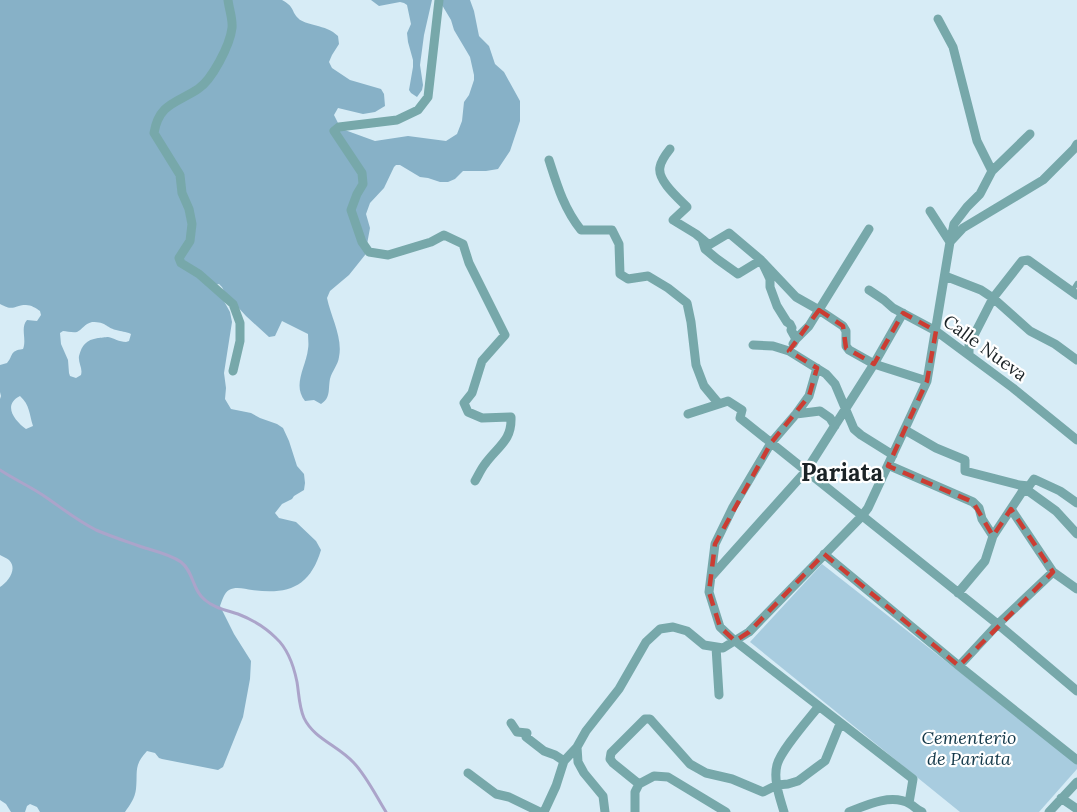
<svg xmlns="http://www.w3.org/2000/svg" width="1077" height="812" font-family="Lora,serif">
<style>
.green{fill:#a8ccdf}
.forest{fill:#87b1c7;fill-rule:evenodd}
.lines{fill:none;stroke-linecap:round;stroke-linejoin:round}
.stream{stroke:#aba4ca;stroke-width:3}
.lane{stroke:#77a8aa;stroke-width:4.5}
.street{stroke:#77a8aa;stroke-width:9}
.marked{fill:none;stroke:#cb3d33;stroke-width:4.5;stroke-dasharray:12 8;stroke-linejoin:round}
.labels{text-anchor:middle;stroke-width:4.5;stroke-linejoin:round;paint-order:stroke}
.street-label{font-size:18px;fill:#1b2326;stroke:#fff}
.park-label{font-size:18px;font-style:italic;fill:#133849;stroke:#fff}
.district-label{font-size:24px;font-weight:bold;fill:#1b2326;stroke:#fff}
</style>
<rect width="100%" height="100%" fill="#d7ecf6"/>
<path class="green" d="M 822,564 L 1077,764 L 1077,769 L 1039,812 L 960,812 L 750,642 Z"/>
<path class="forest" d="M 0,0 L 282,0 C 295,7 291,11 298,18 C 305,26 326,24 338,36 L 339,44 L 332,55 L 329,62 L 332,68 L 350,80 L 381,89 L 384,94 L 385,106 L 375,112 L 363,114 L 338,108 L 334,115 L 338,123 L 342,129 L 375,141 L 408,136 L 446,141 L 457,134 L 462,121 L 464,102 L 469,95 L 474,80 L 474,75 L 470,57 L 454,30 L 451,20 L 439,0 L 470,0 L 474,11 L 479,36 L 489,46 L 495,64 L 504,72 L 520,101 L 520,121 L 510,151 L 498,169 L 486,171 L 463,171 L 455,179 L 448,182 L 440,182 L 428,178 L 420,177 L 400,165 L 396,165 L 394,167 L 384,188 L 370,203 L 366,214 L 370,228 L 365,255 L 349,275 L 330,291 L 327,298 C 331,317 343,338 339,357 C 338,365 332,371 330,379 C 328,389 331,398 321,404 L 314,400 L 305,401 C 292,385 306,367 308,349 C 309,344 308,339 308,334 L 282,321 L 275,336 L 269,337 L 246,316 L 225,293 L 222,287 L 219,284 L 215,285 L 230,312 L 232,322 L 224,373 L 226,388 L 225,399 L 231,409 L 251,413 L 260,418 L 277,424 L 283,428 L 289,441 L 297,466 L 304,474 L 305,483 L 304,490 L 294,496 L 292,499 L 282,504 L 275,513 L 279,518 L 296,522 L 316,541 L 321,550 C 310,587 288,595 252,590 C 245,589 236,586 229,590 C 224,593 222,601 220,606 L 234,634 L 251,661 L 250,679 L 243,717 L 223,767 L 218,770 L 162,759 L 159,758 L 155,753 L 147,751 C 133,766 138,772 136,789 C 135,798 130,805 125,812 L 40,812 L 37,807 L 30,804 L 27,806 L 25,812 L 11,812 L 6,804 L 0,800 L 0,587 C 8,582 18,569 9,560 C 7,558 3,557 0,555 L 0,399 L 1,396 L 0,392 L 0,365 L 7,363 C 14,355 9,351 23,349 C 27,339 20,328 27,320 L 37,321 L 41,315 L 40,311 C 36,308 31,305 26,305 C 13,305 15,312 0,304 ZM 92,322 C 107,322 105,327 116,330 C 122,332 125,331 131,334 L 129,341 L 126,342 C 119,342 114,338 108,337 C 106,337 100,338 98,338 C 86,340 82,345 79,356 C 78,363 83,368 81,375 L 76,378 L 70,376 L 69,373 L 68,360 L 61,344 L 60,333 L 63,331 C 67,331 72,333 77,332 C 83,329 84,324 92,322 ZM 20,396 C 30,405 29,414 33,426 L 26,429 C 15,421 2,405 20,396 Z
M 371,0 L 432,0 L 424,35 L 420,65 L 423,85 L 422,90 L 417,97 L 411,93 L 409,90 L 413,67 L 413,60 L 408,42 L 407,33 L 411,24 L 407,5 L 404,3 L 400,2 L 379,6 Z"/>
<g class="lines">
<path class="stream" d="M 0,470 C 15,480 32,487 47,498 C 63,509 78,521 96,530 C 110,536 125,541 139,546 C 153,551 168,553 181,562 C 194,572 192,590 205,600 C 214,608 226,610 238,614 C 251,619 265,627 276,638 C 288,649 294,667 297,682 C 299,694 299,707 304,718 C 314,739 339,746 354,763 C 367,777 376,796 386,812"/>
<path class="lane" d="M 1072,291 L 1077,283"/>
<path class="street" d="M 228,0 C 229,9 233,19 232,28 C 230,45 212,80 198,89 C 177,103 159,103 154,133 L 180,175 L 182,193 L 189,209 L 192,224 L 190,241 L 179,258 L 181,263 L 199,274 L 233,304 L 240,323 L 240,341 L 233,371
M 439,0 L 428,97 L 418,110 L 397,120 L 339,127 L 334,131 L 362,173 L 363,184 L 357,194 L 351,210 L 362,242 L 369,252 L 388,255 L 431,242 L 444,235 L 463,244 L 469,263 L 505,335 L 482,361 L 472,393 L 464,403 L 468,412 L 482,418 L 511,417 C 512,441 498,446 485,464 C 481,469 478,476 475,481
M 938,19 L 953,47 L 977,141 L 992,171
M 670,149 C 666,154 661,161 660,167 C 657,180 678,198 687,207 L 673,220 L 696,234 L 702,239 L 705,249 L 717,259 L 738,274 L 761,260 L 770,279 L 770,287 L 777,306 L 787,322 L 790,324 L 792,328 L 791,330 L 796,339
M 549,160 C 557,185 564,209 581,230 L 612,230 L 619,244 L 620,274 L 628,279 L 648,276 L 668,288 L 687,303 L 691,322 L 696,365 L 704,386 L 719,404 L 728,401 L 742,410 L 740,418 L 1000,626 L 1077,691
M 930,211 L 950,242
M 702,239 L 709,245 L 729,233 L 761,260 L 796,297 L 819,310 L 843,326 L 846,331 L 846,346 L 849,350 L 874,364 L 927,381
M 951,239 L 954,224 L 967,207 L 980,194 L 992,171 L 1030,134
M 945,276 L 981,290 L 993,298 L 1030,331 L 1055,344 L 1077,360
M 869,290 L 884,300 L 893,308 L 936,331 L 1013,388 L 1077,440
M 793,344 L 796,339 L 809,326 L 869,229
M 753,345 L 773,346 L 789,351 L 826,374 L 835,384 L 854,429 L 861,435 L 893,455
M 969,355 L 969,345 L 993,298 L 1022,261 L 1028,260 L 1077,295
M 817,368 L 809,396 L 796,414 L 771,443 L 733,507 L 715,544 L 709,592 L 720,627 L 735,641 L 913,779 L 909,803
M 688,414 L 719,404
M 796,414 L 820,411 L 830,418 L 835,426
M 905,430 L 936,448 L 965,460 L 965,471 L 1019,485 L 1029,486 L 1034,479 L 1060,491 L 1077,503
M 888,465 L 973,502 L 979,508 L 982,519 L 993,536
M 1011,509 L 1053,572 L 1077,589
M 824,554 L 959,666 L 1077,760
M 711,577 L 806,471 L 874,364 L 903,313
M 958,593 L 985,561 L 993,536 L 1022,492 L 1027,490 L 1056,511 L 1077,534
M 716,647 L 719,695
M 959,666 L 998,624 L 1053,572
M 511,723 L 517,732 L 527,733 L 526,737 L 544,751 L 555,755 L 564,761
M 468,773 L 496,794 L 509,797 L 540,812
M 639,784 L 613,763 L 610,759 L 611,753 L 645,719 L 650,719 L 690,764 L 706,773 L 732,779 L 763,792 L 777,785 L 788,784 L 798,781 L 825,761 L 840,724
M 1061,798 L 1077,809
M 544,812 L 556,786 L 564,761 L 577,747
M 605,812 L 603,796 L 584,773 L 578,762 L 577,747 L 586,731 L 619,689 L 646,642 L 660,629 L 673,627 L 687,631 L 704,645 L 723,648 L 749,632 L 862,516 L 868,508 L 927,381 L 950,242 L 963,228 L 1043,180 L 1074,149 L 1077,144
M 635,812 L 635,792 L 639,784 L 654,776 L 668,777 L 726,812
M 784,812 C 780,798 773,780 777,765 C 781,750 808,720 819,706
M 849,812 C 866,805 892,793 910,804 C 914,806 917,810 922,812
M 1049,812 L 1077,782"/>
</g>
<path class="marked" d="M 819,310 L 843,326 L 846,348 L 874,364 L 903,313 L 936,331 L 927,381 L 888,466 L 973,502 L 993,536 L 1011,509 L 1053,572 L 959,666 L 824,554 L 749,632 L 735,641 L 720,627 L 709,592 L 715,544 L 771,443 L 809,396 L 817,368 L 789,351 Z"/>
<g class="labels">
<g class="street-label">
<text transform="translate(985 348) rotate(36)" y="6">Calle Nueva</text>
</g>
<g class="park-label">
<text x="969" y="744">Cementerio<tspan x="969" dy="21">de Pariata</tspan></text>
</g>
<g class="district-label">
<text x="842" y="481">Pariata</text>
</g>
</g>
</svg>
